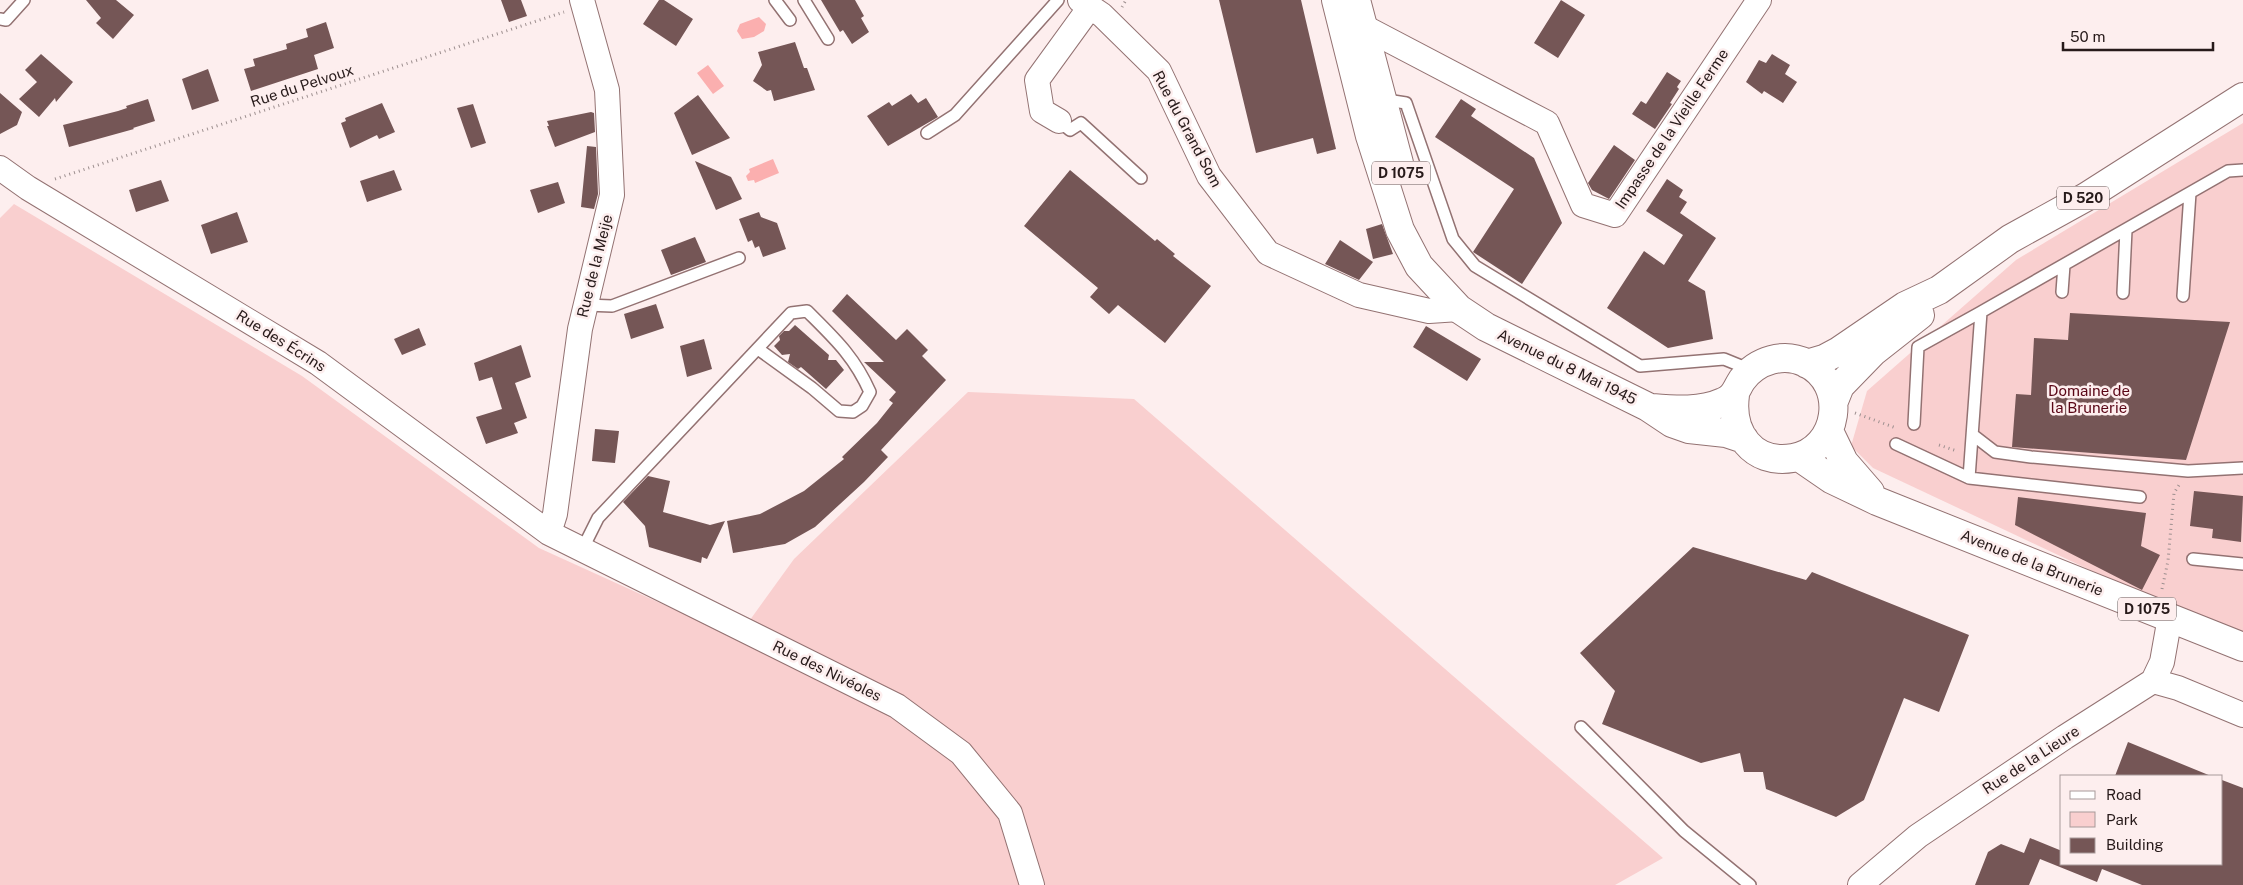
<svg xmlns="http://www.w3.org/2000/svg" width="2243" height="885" font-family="'Public Sans',sans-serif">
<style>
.green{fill:#f9cfcf}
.water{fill:#fbafaf}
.building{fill:#755656}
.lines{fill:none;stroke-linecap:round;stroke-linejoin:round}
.lane-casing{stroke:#937272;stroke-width:14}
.street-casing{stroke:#937272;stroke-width:26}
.primary-casing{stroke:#937272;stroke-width:30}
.path{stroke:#9d8f8f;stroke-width:3;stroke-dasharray:1 4;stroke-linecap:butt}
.lane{stroke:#fff;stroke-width:11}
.street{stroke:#fff;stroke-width:24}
.primary{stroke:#fff;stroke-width:28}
.labels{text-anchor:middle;stroke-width:5;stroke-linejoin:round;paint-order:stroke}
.shield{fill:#fdeeee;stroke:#675a5a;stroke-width:1}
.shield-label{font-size:14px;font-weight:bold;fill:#271a1a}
.street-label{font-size:15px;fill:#271a1a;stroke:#fdeeee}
.park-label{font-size:15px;fill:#5a0616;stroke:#fdeeee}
</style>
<rect width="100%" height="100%" fill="#fdeeee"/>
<path class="green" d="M 2243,123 L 2243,633 L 2122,585 L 1873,468 L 1851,446 L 1867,391 L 2016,260 Z
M 14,204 L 302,376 L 539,548 L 737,638 L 794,559 L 968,392 L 1134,399 L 1663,858 L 1615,885 L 0,885 L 0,218 Z"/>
<path class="water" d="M 759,17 L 766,24 L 764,31 L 754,37 L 742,39 L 737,31 L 740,24 Z
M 708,65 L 724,86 L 713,94 L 697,73 Z
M 773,159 L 779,173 L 755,183 L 754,180 L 748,181 L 746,176 L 750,172 L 749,169 Z"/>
<path class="building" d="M 86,0 L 116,0 L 134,15 L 113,39 L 96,23 L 101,18 Z
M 501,0 L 521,0 L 527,16 L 509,22 Z
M 659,0 L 664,0 L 693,19 L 676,46 L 643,24 Z
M 821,0 L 855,0 L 864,16 L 861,18 L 869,32 L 852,44 L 843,30 L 840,32 Z
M 1219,0 L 1301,0 L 1336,149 L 1317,154 L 1313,138 L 1256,153 Z
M 1561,0 L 1585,15 L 1558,58 L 1534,43 Z
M 326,22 L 334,48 L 314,55 L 318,69 L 251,91 L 244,69 L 255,66 L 253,59 L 287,49 L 286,44 L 308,37 L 306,29 Z
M 795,42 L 804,68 L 807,68 L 815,90 L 774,101 L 771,90 L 767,91 L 753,81 L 762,65 L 758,52 Z
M 41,54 L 73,82 L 56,102 L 55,98 L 39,117 L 19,99 L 37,82 L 25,70 Z
M 1772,54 L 1790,65 L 1785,74 L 1797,82 L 1783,103 L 1764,91 L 1762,94 L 1746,82 L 1759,60 L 1766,63 Z
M 208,69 L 219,101 L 192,110 L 182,79 Z
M 1667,72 L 1681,81 L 1677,87 L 1679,89 L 1670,103 L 1672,104 L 1655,129 L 1632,114 L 1641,101 L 1646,104 Z
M 0,93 L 22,112 L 17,125 L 0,134 Z
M 911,94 L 918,103 L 926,98 L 938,117 L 888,146 L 867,116 L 889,102 L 892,106 Z
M 698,95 L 730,138 L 692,155 L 674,113 Z
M 148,99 L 155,121 L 133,128 L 134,129 L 69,147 L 63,125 L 118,111 L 127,108 L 126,106 Z
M 1461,99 L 1476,109 L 1471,116 L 1534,158 L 1562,223 L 1522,284 L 1473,252 L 1514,189 L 1435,137 Z
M 382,103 L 395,132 L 379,139 L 377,135 L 350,148 L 341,123 L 346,121 L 345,118 Z
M 473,104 L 486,143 L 471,148 L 457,108 Z
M 591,112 L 594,113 L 595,132 L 555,147 L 547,126 L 549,126 L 547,121 Z
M 1614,145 L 1635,160 L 1609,199 L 1592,190 L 1588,183 Z
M 587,146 L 596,147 L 598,194 L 594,209 L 581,207 Z
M 695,161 L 731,177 L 742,199 L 716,210 Z
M 394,170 L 402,190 L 367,202 L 360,181 Z
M 1070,170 L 1155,241 L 1157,239 L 1175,254 L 1173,256 L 1211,286 L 1165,343 L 1118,305 L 1109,314 L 1090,297 L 1098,288 L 1024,226 Z
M 1667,179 L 1683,190 L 1679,197 L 1687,202 L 1680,213 L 1716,238 L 1688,281 L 1705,291 L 1713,339 L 1668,348 L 1607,308 L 1644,251 L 1664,265 L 1683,235 L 1646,211 Z
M 161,180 L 169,201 L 136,212 L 129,190 Z
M 558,182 L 565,203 L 538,213 L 530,190 Z
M 237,212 L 248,242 L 211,254 L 201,225 Z
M 759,212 L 761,217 L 777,223 L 786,249 L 763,257 L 759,246 L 755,248 L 752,240 L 748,242 L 739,219 Z
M 1382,224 L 1393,254 L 1373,259 L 1366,229 Z
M 695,237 L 706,262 L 671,275 L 661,250 Z
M 1340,240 L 1373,262 L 1359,280 L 1325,264 Z
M 847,294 L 896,340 L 907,329 L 928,350 L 922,356 L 946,380 L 881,450 L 888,457 L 864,482 L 815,527 L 785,544 L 733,553 L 727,521 L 760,514 L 804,491 L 844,459 L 842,457 L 877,423 L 893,403 L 889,400 L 896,392 L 864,362 L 884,362 L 832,311 Z
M 656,304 L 664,328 L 631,339 L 624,314 Z
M 2070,313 L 2230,322 L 2186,460 L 2012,447 L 2016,394 L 2031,395 L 2034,338 L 2068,340 Z
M 795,325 L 829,355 L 828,360 L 836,360 L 844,370 L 826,389 L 801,367 L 798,369 L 788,362 L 790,354 L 782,355 L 774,346 L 780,340 L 779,336 L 784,331 L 789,331 Z
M 1426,326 L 1481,359 L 1467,381 L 1413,347 Z
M 419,328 L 426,345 L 402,355 L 394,339 Z
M 704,339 L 712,369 L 687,377 L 680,346 Z
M 521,345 L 531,377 L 515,383 L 527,418 L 514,423 L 518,433 L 486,444 L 476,417 L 502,409 L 492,377 L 479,381 L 474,363 Z
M 595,429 L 619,431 L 615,463 L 592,461 Z
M 648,476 L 670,481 L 663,512 L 710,525 L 725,521 L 707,559 L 702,557 L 701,563 L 649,547 L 645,526 L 623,502 Z
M 2194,491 L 2243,496 L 2241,542 L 2212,538 L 2213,529 L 2190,526 Z
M 2018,497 L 2146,513 L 2141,546 L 2160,555 L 2142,590 L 2015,525 Z
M 1693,547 L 1806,580 L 1812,572 L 1969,635 L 1939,712 L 1904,698 L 1864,800 L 1836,817 L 1766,789 L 1763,772 L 1744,772 L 1740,753 L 1701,763 L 1602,724 L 1615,691 L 1580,653 Z
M 2128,742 L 2211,776 L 2115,776 Z
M 2222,780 L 2243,788 L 2243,885 L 2142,885 L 2102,869 L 2097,882 L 2040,859 L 2029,885 L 1975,885 L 1988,852 L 2001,844 L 2024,853 L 2030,838 L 2062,851 L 2062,864 L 2222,864 Z"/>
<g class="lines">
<defs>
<path id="lane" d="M 775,0 L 790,20
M 804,0 L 828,39
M 0,19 L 6,20 L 24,0
M 1385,95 L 1393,101 L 1406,103 L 1453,239 L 1475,266 L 1640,366 L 1724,359 L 1751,370
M 1059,121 L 1070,130 L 1081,123 L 1141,178
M 927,133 L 955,115 L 1058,0
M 2062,292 L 2064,265
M 2123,293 L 2126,230
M 2183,296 L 2190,193
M 586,305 L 612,306 L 739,258
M 1914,424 L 1918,347 L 1981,312
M 1973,435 L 1995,452 L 2031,457 L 2188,471 L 2243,468
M 1896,444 L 1969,478 L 1981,312 L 2228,171 L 2243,170
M 1969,478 L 2140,497
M 582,550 L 598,518 L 791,313 L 807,311 C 834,338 854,356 870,392 L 862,406 L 853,412 L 839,411 L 812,388 L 758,349
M 2193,559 L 2243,564
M 1581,727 L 1684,831 L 1750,885"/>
<path id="street" d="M 1080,0 L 1102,15 L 1159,71 L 1209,176 L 1268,253 L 1359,295 L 1429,311 L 1459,309
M 1350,28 L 1362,26 L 1547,123 L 1583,205 L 1615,215 L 1759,0
M 1059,121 L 1042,111 L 1037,80 L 1090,7
M 0,168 L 28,188 L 318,363 L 549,533 L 897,706 L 961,753 L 1010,813 L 1032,885
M 549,533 L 555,514 L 580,329 L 612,195 L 607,90 L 582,0
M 2153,681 L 2178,688 L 2243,715
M 1860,885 L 1918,836 L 2065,737 L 2153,681 L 2162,662 L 2170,617"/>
<path id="primary" d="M 1336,0 L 1370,136 L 1400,230 L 1419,266 L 1459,309 L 1486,327 L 1648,407 L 1672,423 L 1689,429 L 1726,433 L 1744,439
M 1356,0 L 1399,163
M 1807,364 L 1824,359 L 1839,351 L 1905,306 L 1939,290 L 2010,239 L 2086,197 L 2243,97
M 1834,401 L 1840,386 L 1873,352 L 1920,315
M 1652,408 C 1676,410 1701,412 1723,402 C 1735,397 1736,389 1742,380 C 1757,360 1784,352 1806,363 C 1849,384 1839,450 1793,458 C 1752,465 1730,432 1735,395
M 1829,431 L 1844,462 L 1870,492
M 1799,457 L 1831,479 L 1877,501 L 2243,647"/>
</defs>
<use href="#lane" class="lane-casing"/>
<use href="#street" class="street-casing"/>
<use href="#primary" class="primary-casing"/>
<path class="path" d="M 1122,7 L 1126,0
M 55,179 L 564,12
M 1855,413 L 1896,428
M 1939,445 L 1957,451
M 2162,589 L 2168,561 L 2174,493 L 2179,485"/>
<use href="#lane" class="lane"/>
<use href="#street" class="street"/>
<use href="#primary" class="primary"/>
</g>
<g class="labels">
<g class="shield">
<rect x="1372" y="161.5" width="58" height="23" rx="4"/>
<rect x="2057" y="186.5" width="52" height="23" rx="4"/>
<rect x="2118" y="597.5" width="58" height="23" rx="4"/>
</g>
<g class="shield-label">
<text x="1401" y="178">D 1075</text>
<text x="2083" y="203">D 520</text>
<text x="2147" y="614">D 1075</text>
</g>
<g class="street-label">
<text transform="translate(302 86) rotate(-18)" y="5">Rue du Pelvoux</text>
<text transform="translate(1187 129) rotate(62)" y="5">Rue du Grand Som</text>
<text transform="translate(1672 129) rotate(-56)" y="5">Impasse de la Vieille Ferme</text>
<text transform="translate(595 266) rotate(-76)" y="5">Rue de la Meije</text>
<text transform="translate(281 341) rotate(32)" y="5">Rue des Écrins</text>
<text transform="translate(1567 367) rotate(26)" y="5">Avenue du 8 Mai 1945</text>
<text transform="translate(2032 563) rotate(22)" y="5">Avenue de la Brunerie</text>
<text transform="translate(827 671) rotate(26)" y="5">Rue des Nivéoles</text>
<text transform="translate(2031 760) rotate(-33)" y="5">Rue de la Lieure</text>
</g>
<g class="park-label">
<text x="2089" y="396">Domaine de<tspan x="2089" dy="17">la Brunerie</tspan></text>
</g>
</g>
<rect x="2060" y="775" width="162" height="90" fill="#fdeeee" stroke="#a79999"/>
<rect x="2070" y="791" width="25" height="8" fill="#ffffff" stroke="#a79999"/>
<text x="2106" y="800" font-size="15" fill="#271a1a">Road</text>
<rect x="2070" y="812" width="25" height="15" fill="#f9cfcf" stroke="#a79999"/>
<text x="2106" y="825" font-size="15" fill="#271a1a">Park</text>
<rect x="2070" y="838" width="25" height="15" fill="#755656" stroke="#a79999"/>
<text x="2106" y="850" font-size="15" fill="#271a1a">Building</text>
<path d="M2063 42v8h150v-8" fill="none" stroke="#271a1a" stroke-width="2.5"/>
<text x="2070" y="42" font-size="15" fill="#271a1a" stroke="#fdeeee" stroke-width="4" paint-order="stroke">50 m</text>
</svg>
